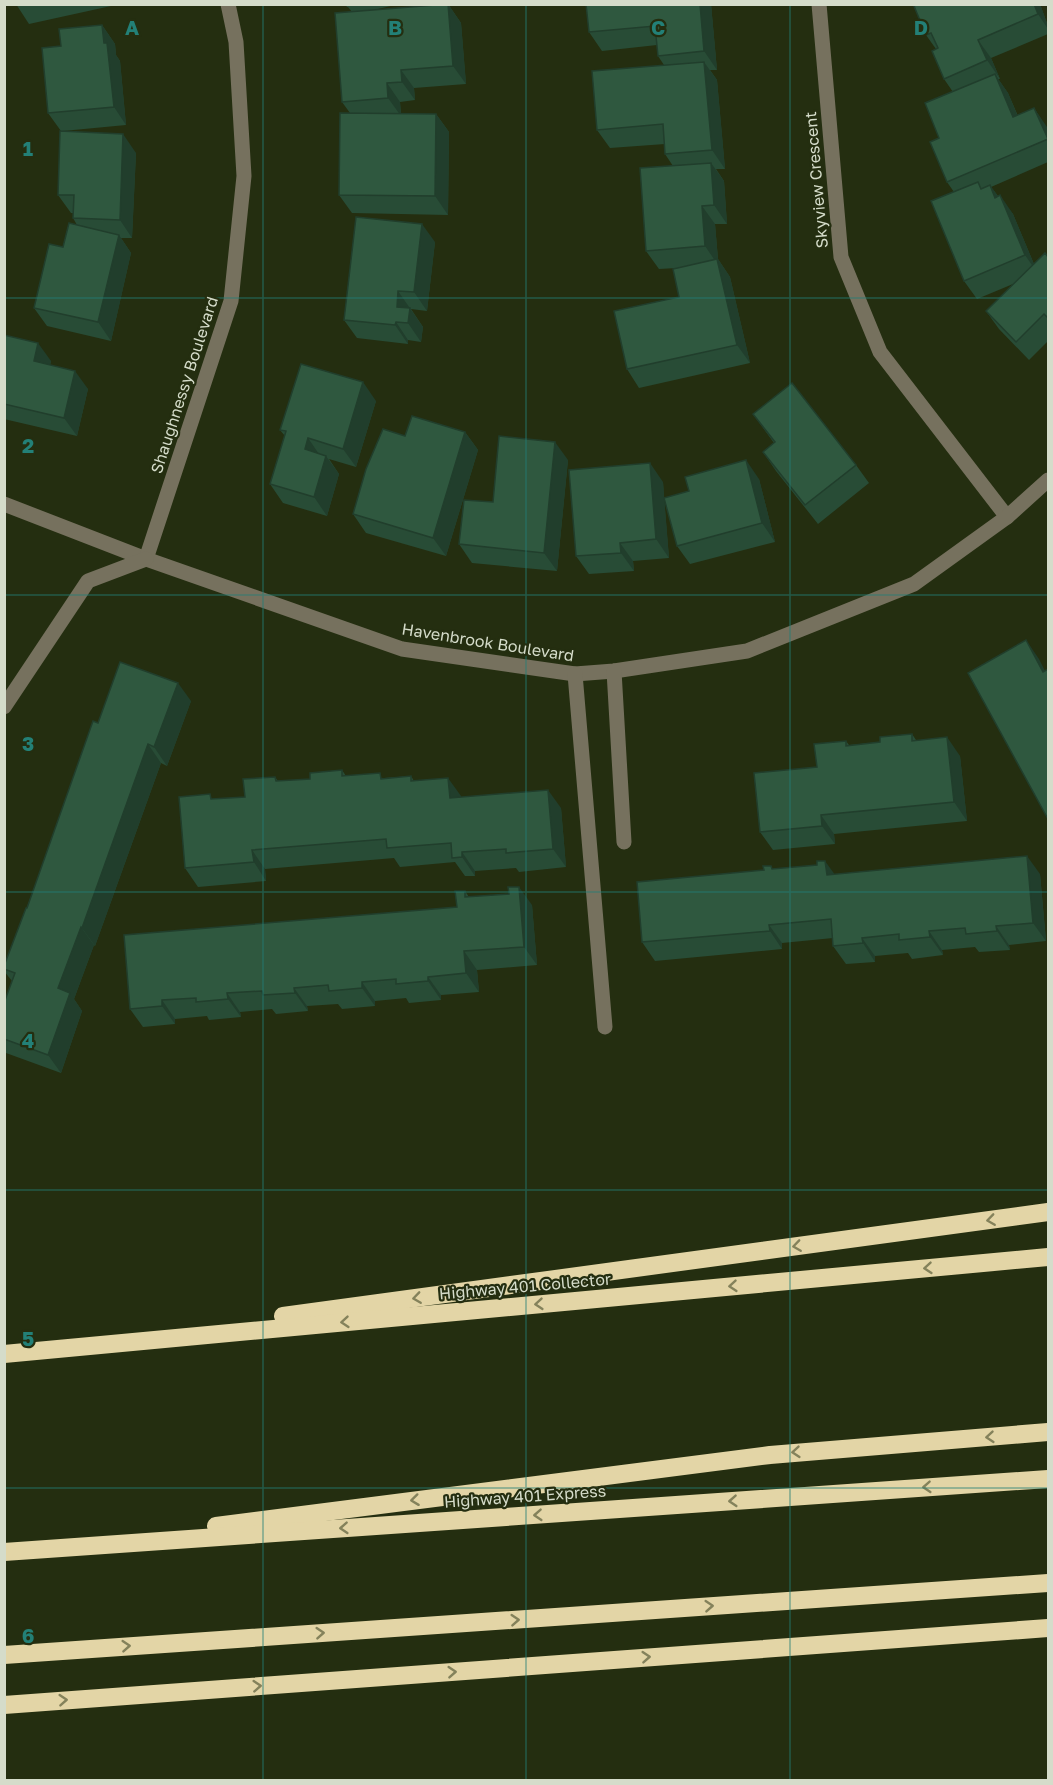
<svg xmlns="http://www.w3.org/2000/svg" width="1053" height="1785" font-family="'Golos Text',sans-serif">
<style>
.lines{fill:none;stroke-linecap:round;stroke-linejoin:round}
.minor{stroke:#76715e;stroke-width:15}
.highway{stroke:#e3d5a6;stroke-width:18}
.wall{fill:#284c36}
.shaded-wall{fill:#213e2c}
.building{fill:#2f583f;stroke:#213e2c;stroke-width:1.5}
.oneway{stroke:#84825b}
.grid{fill:none;stroke:#238077;stroke-width:1.5;stroke-opacity:0.55}
.labels{text-anchor:middle;stroke-width:4.5;stroke-linejoin:round;paint-order:stroke}
.street-label{font-size:16px;fill:#d5dcca;stroke:#242e10}
.grid-label{font-size:20px;text-anchor:middle;font-weight:bold;fill:#238077;stroke:#242e10;stroke-width:4.5;stroke-linejoin:round;paint-order:stroke}
</style>
<rect width="100%" height="100%" fill="#242e10"/>
<g class="lines">
<g class="minor">
<polyline points="819,4 841,257 880,352 1007,517"/>
<polyline points="4,504 146,559 402,649 575,674 614,671 747,651 914,584 1007,517 1048,480"/>
<polyline points="146,559 231,301 244,176 236,42 228,4"/>
<polyline points="614,671 624,842"/>
<polyline points="575,674 605,1027"/>
<polyline points="4,707 88,581 146,559"/>
</g>
<g class="highway">
<polyline points="283,1316 1048,1212"/>
<polyline points="4,1354 1048,1257"/>
<polyline points="216,1526 770,1455 1048,1432"/>
<polyline points="4,1552 1048,1479"/>
<polyline points="4,1655 1048,1583"/>
<polyline points="4,1705 1048,1628"/>
</g>
</g>
<g class="wall">
<polygon points="16,4 111,4 111,6 29,24"/>
<polygon points="345,4 399,4 374,10 448,4 461,23 466,84 414,88 415,100 400,102 401,114 436,114 449,132 448,215 352,213 339,195 350,113 342,102 352,12 348,7 347,7"/>
<polygon points="711,4 717,70 710,70 717,80 725,169 716,169 724,181 727,224 715,224 718,259 730,277 750,363 639,388 627,369 679,297 677,268 659,269 646,251 673,166 665,154 665,144 610,148 597,130 664,65 658,56 657,45 602,51 589,32"/>
<polygon points="918,4 1040,4 1048,26 1048,34 991,58 1000,79 998,79 1008,93 1018,116 1034,108 1048,130 1048,162 991,187 998,196 1013,214 1034,264 1048,257 1048,341 1029,360 999,329 986,311 1013,284 977,299 964,281 954,192 947,182 939,138 953,92 944,79 936,49 926,35"/>
<polygon points="102,25 115,44 116,55 120,61 126,125 63,131 136,153 132,238 121,238 131,253 111,341 47,326 34,308 63,247 77,225 73,218 73,213 71,213 58,195 61,131 48,113 61,46"/>
<polygon points="435,242 427,311 411,309 423,327 421,342 408,340 408,344 357,338 344,320"/>
<polygon points="4,335 51,361 50,365 88,389 77,436 4,419"/>
<polygon points="376,401 356,467 329,459 339,474 327,516 283,503 270,484 285,436 280,430"/>
<polygon points="753,414 856,465 869,483 818,524 776,471 763,452 774,443"/>
<polygon points="465,432 478,450 446,556 366,533 353,514 405,436"/>
<polygon points="568,460 557,571 472,563 459,544 493,502"/>
<polygon points="759,479 775,542 690,564 677,546 664,498 669,558 633,561 634,571 589,574 576,556 663,482 664,498"/>
<polygon points="191,701 167,766 161,763 95,946 94,945 74,999 82,1011 61,1073 6,1053 4,1051 4,1003 12,981 4,971 4,966 98,723"/>
<polygon points="912,734 916,740 960,756 967,821 834,834 835,844 773,850 760,832 846,741 849,745 880,742"/>
<polygon points="342,770 346,776 384,778 411,776 414,781 461,796 461,797 561,808 566,867 519,872 516,868 475,871 475,876 465,876 455,862 400,867 394,858 265,869 266,881 198,887 185,868 214,799 245,797 275,777 278,781 310,779"/>
<polygon points="773,869 834,874 1040,874 1046,941 1009,945 1010,950 979,952 975,947 942,950 943,955 912,959 908,953 875,956 875,962 846,964 833,946 833,938 782,943 782,949 655,961 642,942"/>
<polygon points="465,891 469,897 532,905 537,965 477,970 479,992 441,995 441,1000 409,1003 406,998 375,1001 375,1006 342,1009 338,1004 307,1006 308,1011 276,1014 272,1009 240,1012 241,1017 209,1020 207,1016 175,1019 175,1024 143,1027 130,1009 457,907"/>
</g>
<g class="shaded-wall">
<polygon points="448,4 461,23 466,84 453,66"/>
<polygon points="700,4 711,4 717,70 704,51"/>
<polygon points="1034,4 1040,4 1048,26 1048,29 1038,14"/>
<polygon points="102,25 115,44 116,55 120,61 126,125 114,107"/>
<polygon points="978,40 991,58 1000,79 987,60"/>
<polygon points="704,62 717,80 725,169 712,150"/>
<polygon points="401,70 414,88 415,100 402,82"/>
<polygon points="995,74 1008,93 1026,136 1013,117"/>
<polygon points="387,83 400,102 401,116 388,98"/>
<polygon points="1034,108 1047,127 1048,130 1048,140"/>
<polygon points="436,114 449,132 448,215 435,196"/>
<polygon points="123,134 136,153 132,238 120,220"/>
<polygon points="711,163 724,181 727,224 714,205"/>
<polygon points="990,185 1003,203 995,198"/>
<polygon points="1000,195 1013,214 1038,274 1025,255"/>
<polygon points="702,206 715,224 718,259 730,277 750,363 737,345 718,265 705,246"/>
<polygon points="422,224 435,242 427,311 414,292"/>
<polygon points="119,235 131,253 111,341 98,322"/>
<polygon points="398,291 423,327 421,342 397,307"/>
<polygon points="396,322 408,340 408,344 395,325"/>
<polygon points="38,343 51,361 47,379 34,361"/>
<polygon points="75,371 88,389 77,436 64,418"/>
<polygon points="363,382 376,401 356,467 343,449"/>
<polygon points="465,432 478,450 446,556 433,538"/>
<polygon points="308,438 321,457 305,449"/>
<polygon points="555,442 568,460 557,571 544,553"/>
<polygon points="326,456 339,474 327,516 314,497"/>
<polygon points="746,460 759,479 775,542 762,523"/>
<polygon points="650,463 663,482 669,558 656,539"/>
<polygon points="620,543 633,561 634,571 621,553"/>
<polygon points="1026,640 1039,659 1048,677 1043,672"/>
<polygon points="178,683 191,701 167,766 154,747"/>
<polygon points="947,737 960,756 967,821 954,802"/>
<polygon points="148,744 161,763 95,946 82,928"/>
<polygon points="448,778 461,796 463,816 450,798"/>
<polygon points="548,790 561,808 566,867 553,849"/>
<polygon points="821,815 834,834 835,844 822,826"/>
<polygon points="252,850 265,869 266,881 254,862"/>
<polygon points="462,852 475,871 475,876 462,857"/>
<polygon points="1027,856 1040,874 1046,941 1033,923"/>
<polygon points="825,861 838,879 827,875"/>
<polygon points="519,887 532,905 537,965 524,947"/>
<polygon points="769,925 782,943 782,949 770,931"/>
<polygon points="996,926 1009,945 1010,950 997,931"/>
<polygon points="81,927 94,945 74,999 82,1011 61,1073 48,1055 58,988"/>
<polygon points="929,931 942,950 943,955 930,937"/>
<polygon points="862,938 875,956 875,962 863,943"/>
<polygon points="464,951 477,970 479,992 466,973"/>
<polygon points="428,977 441,995 441,1000 428,981"/>
<polygon points="362,982 375,1001 375,1006 362,988"/>
<polygon points="294,988 307,1006 308,1011 295,993"/>
<polygon points="227,993 240,1012 241,1017 228,999"/>
<polygon points="162,1000 175,1019 175,1024 162,1006"/>
</g>
<g class="building">
<polygon points="448,4 453,66 401,70 402,82 387,83 388,98 342,102 335,13"/>
<polygon points="586,4 700,4 704,51 658,56 655,26 589,32"/>
<polygon points="918,4 1034,4 1038,14 978,40 987,60 944,79 932,51 938,48 931,33 926,35 914,6"/>
<polygon points="102,25 104,43 107,43 114,107 48,113 42,48 61,46 59,29"/>
<polygon points="704,62 712,150 665,154 663,124 597,130 592,71"/>
<polygon points="995,74 1013,117 1034,108 1048,139 947,182 930,142 939,138 925,103"/>
<polygon points="340,113 436,114 435,196 339,195"/>
<polygon points="60,131 123,134 120,220 73,218 74,195 58,195"/>
<polygon points="711,163 714,205 702,206 705,246 646,251 640,168"/>
<polygon points="978,182 981,189 990,185 995,198 1000,195 1025,255 964,281 931,201"/>
<polygon points="356,217 422,224 414,292 398,291 397,307 410,308 408,323 396,322 395,325 344,320"/>
<polygon points="69,223 119,235 98,322 34,308 49,244 63,247"/>
<polygon points="1045,253 1048,257 1048,318 1044,314 1016,342 986,311"/>
<polygon points="717,259 737,345 627,369 614,311 679,297 673,269"/>
<polygon points="4,335 38,343 34,361 75,371 64,418 4,404"/>
<polygon points="301,364 363,382 343,449 308,438 305,449 326,456 314,497 270,484 286,431 280,430"/>
<polygon points="792,383 856,465 805,505 763,452 775,442 753,414"/>
<polygon points="412,416 465,432 433,538 353,514 366,469 383,429 405,436"/>
<polygon points="499,436 555,442 544,553 459,544 464,500 493,502"/>
<polygon points="746,460 762,523 677,546 664,498 689,491 685,477"/>
<polygon points="650,463 656,539 620,543 621,553 576,556 569,470"/>
<polygon points="1026,640 1043,672 1048,669 1048,819 968,673"/>
<polygon points="120,662 178,683 154,747 148,744 82,928 81,927 58,988 70,993 48,1055 4,1039 4,1003 15,973 4,969 4,966 26,908 27,908 93,721 98,723"/>
<polygon points="912,734 912,741 947,737 954,802 821,815 822,826 760,832 754,773 817,767 814,744 846,741 846,746 880,742 880,737"/>
<polygon points="342,770 342,776 380,773 381,779 411,776 411,781 448,778 450,798 548,790 553,849 506,853 506,849 462,852 462,857 452,858 451,843 387,848 386,839 252,850 254,862 185,868 179,797 210,794 211,799 245,797 243,779 275,777 276,781 310,779 310,773"/>
<polygon points="1027,856 1033,923 996,926 997,931 966,934 965,928 929,931 930,937 899,940 899,934 862,938 863,943 833,946 831,919 769,925 770,931 642,942 637,882 764,870 763,866 771,866 772,869 817,865 817,861 825,861 827,875"/>
<polygon points="508,887 519,887 524,947 464,951 466,973 428,977 428,981 396,984 396,979 362,982 362,988 329,991 328,985 294,988 295,993 263,995 262,991 227,993 228,999 196,1002 196,998 162,1000 162,1006 130,1009 124,935 457,907 455,891 465,891 465,897 509,894"/>
</g>
<defs><path id="oneway-chevron" d="M-2-3.5L2.5 0L-2 3.5" fill="none" stroke-width="1.6" stroke-linecap="round" stroke-linejoin="round" transform="scale(1.5)"/></defs>
<g class="oneway">
<use href="#oneway-chevron" transform="translate(991 1220) rotate(172)"/>
<use href="#oneway-chevron" transform="translate(797 1246) rotate(172)"/>
<use href="#oneway-chevron" transform="translate(928 1268) rotate(175)"/>
<use href="#oneway-chevron" transform="translate(733 1286) rotate(175)"/>
<use href="#oneway-chevron" transform="translate(417 1298) rotate(172)"/>
<use href="#oneway-chevron" transform="translate(539 1304) rotate(175)"/>
<use href="#oneway-chevron" transform="translate(345 1322) rotate(175)"/>
<use href="#oneway-chevron" transform="translate(990 1437) rotate(175)"/>
<use href="#oneway-chevron" transform="translate(796 1452) rotate(175)"/>
<use href="#oneway-chevron" transform="translate(927 1487) rotate(176)"/>
<use href="#oneway-chevron" transform="translate(415 1500) rotate(173)"/>
<use href="#oneway-chevron" transform="translate(733 1501) rotate(176)"/>
<use href="#oneway-chevron" transform="translate(538 1515) rotate(176)"/>
<use href="#oneway-chevron" transform="translate(344 1528) rotate(176)"/>
<use href="#oneway-chevron" transform="translate(709 1606) rotate(-4)"/>
<use href="#oneway-chevron" transform="translate(515 1620) rotate(-4)"/>
<use href="#oneway-chevron" transform="translate(320 1633) rotate(-4)"/>
<use href="#oneway-chevron" transform="translate(126 1646) rotate(-4)"/>
<use href="#oneway-chevron" transform="translate(646 1657) rotate(-4)"/>
<use href="#oneway-chevron" transform="translate(452 1672) rotate(-4)"/>
<use href="#oneway-chevron" transform="translate(257 1686) rotate(-4)"/>
<use href="#oneway-chevron" transform="translate(63 1700) rotate(-4)"/>
</g>
<path class="grid" d="M 263,4 L 263,1780M 526,4 L 526,1780M 790,4 L 790,1780M 4,298 L 1048,298M 4,595 L 1048,595M 4,892 L 1048,892M 4,1190 L 1048,1190M 4,1488 L 1048,1488"/>
<g class="labels">
<g class="street-label">
<text transform="translate(816 180) rotate(-95)" y="6">Skyview Crescent</text>
<text transform="translate(184 385) rotate(-72)" y="6">Shaughnessy Boulevard</text>
<text transform="translate(488 642) rotate(9)" y="6">Havenbrook Boulevard</text>
<text transform="translate(525 1286) rotate(-5)" y="6">Highway 401 Collector</text>
<text transform="translate(525 1496) rotate(-4)" y="6">Highway 401 Express</text>
</g>
</g>
<g class="grid-label">
<text x="132" y="35">A</text>
<text x="395" y="35">B</text>
<text x="658" y="35">C</text>
<text x="921" y="35">D</text>
<text x="28" y="156">1</text>
<text x="28" y="453">2</text>
<text x="28" y="751">3</text>
<text x="28" y="1048">4</text>
<text x="28" y="1346">5</text>
<text x="28" y="1643">6</text>
</g>
<rect width="1053" height="1785" fill="none" stroke="#d5dcca" stroke-width="12"/>
</svg>
